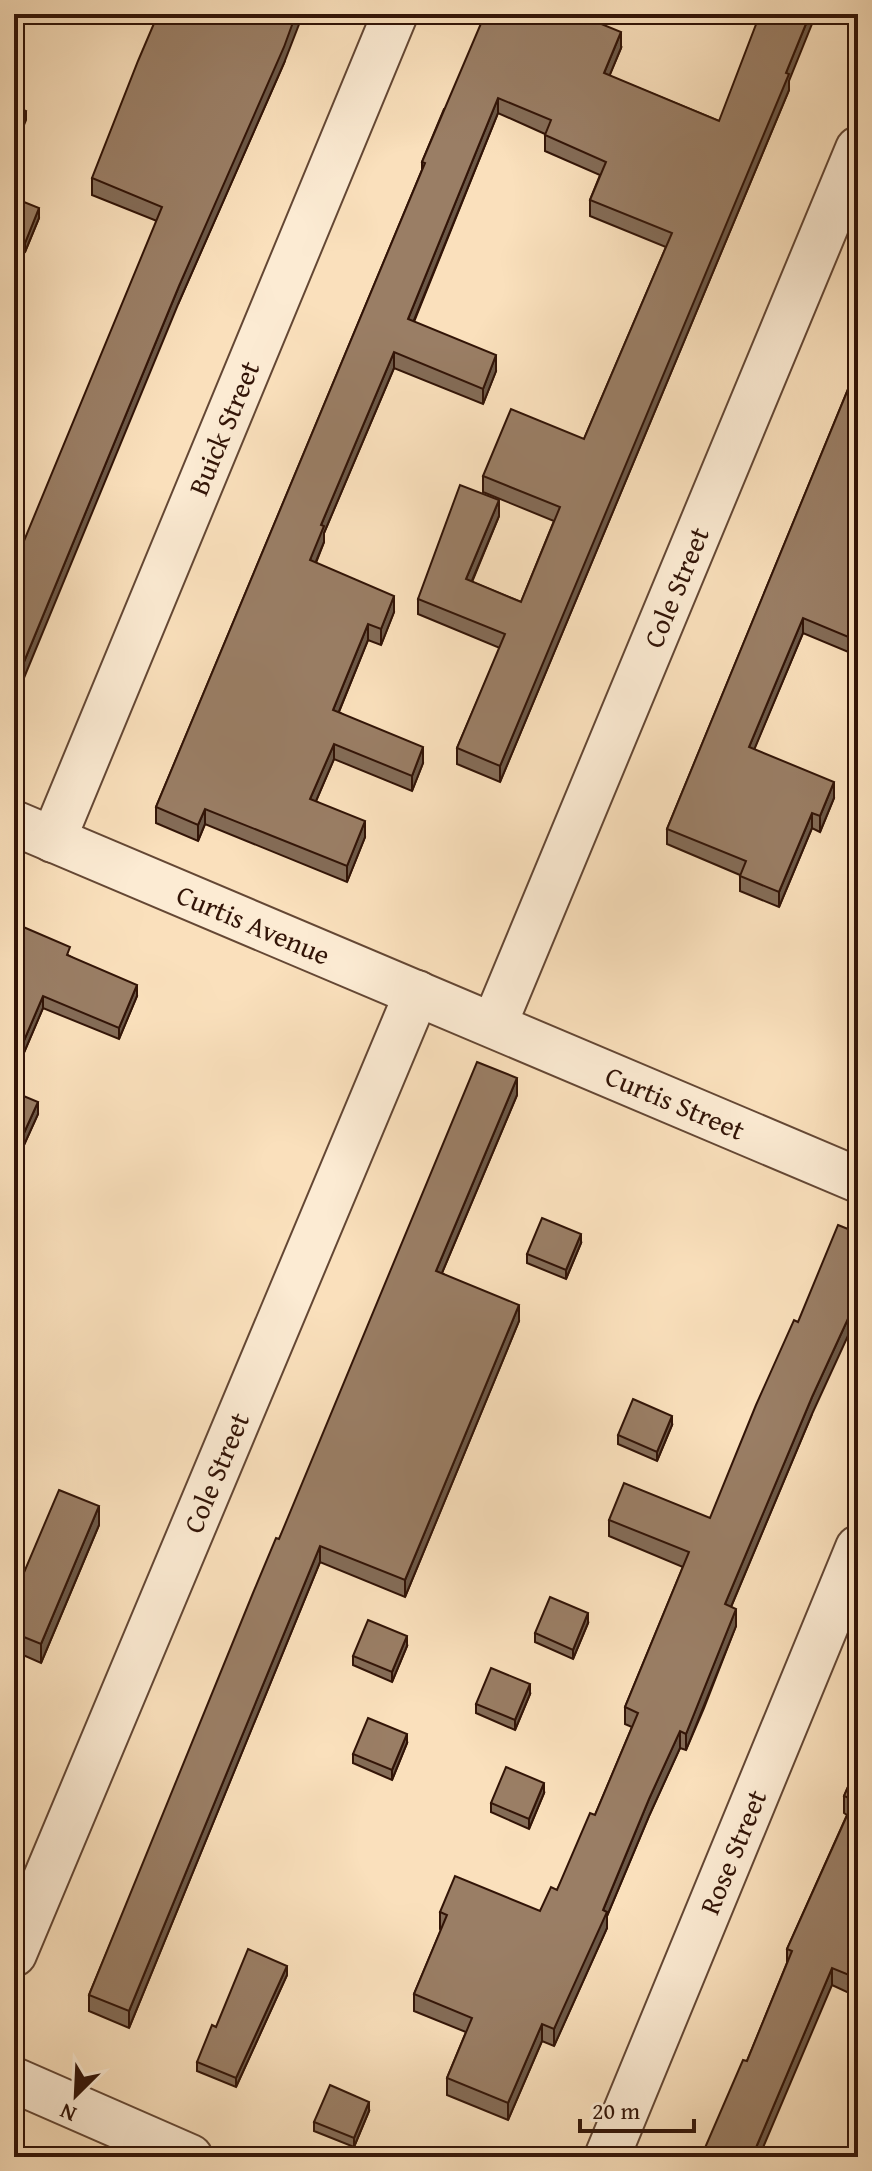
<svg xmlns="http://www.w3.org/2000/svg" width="872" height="2171" font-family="'Gentium Book Plus',serif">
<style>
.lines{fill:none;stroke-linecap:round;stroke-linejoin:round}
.minor-casing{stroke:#644734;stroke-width:48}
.minor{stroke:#fcebd3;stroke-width:44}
.wall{fill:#846c57;stroke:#321407;stroke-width:2}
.shaded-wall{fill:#6c5847;stroke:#321407;stroke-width:2}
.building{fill:#9a7e65;stroke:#321407;stroke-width:2}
.labels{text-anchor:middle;stroke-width:6;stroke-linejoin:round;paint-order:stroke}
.street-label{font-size:28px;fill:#321407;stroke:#fcebd3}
</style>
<rect width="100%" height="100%" fill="#fae0bc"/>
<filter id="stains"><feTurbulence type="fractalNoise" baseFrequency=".0025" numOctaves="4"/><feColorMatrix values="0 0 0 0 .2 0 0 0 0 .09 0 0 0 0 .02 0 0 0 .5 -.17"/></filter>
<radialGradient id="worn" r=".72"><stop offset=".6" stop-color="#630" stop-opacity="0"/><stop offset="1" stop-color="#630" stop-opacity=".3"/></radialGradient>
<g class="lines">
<g class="minor-casing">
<g id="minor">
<path id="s1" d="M 14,823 L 858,1180"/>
<path id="s2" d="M 53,840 L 395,14"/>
<path id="s3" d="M 494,1025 L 858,149"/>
<path id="s4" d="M 14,1954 L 417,993"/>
<polyline points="14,2080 190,2157"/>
<path id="s5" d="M 607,2157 L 858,1548"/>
</g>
</g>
<use href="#minor" class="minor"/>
</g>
<g class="wall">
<polygon points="621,48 609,76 719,121 789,81 789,90 500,782 457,764 457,748 500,648 418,614 418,599 499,516 472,582 521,602 554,521 483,492 483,476 584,439 666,247 590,216 590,200 600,175 545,151 545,134 498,113 414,322 496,371 483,404 394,368 324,533 324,542 316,563 394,612 381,645 368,640 339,712 423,763 412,791 334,759 316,801 365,837 347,882 205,824 198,841 156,823 156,807 422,170 422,162 444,109"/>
<polygon points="284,63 179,302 157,221 92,195 92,178"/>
<polygon points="14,198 39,218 25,252 14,247"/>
<polygon points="858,365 858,656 803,633 754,749 834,798 820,832 812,828 779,907 740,891 740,875 667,844 667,829"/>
<polygon points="14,923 137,996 119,1039 43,1008 14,1076"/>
<polygon points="14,1092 38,1114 19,1156 14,1154"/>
<polygon points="517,1095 442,1273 519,1321 405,1597 320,1562 129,2028 89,2011 89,1995 279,1539"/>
<polygon points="581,1243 566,1279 527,1263 527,1254"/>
<polygon points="812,1414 731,1607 736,1626 704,1708 686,1750 680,1748 649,1816 607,1916 607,1928 554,2046 542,2041 508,2120 447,2095 447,2078 466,2032 414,2011 414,1994 441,1930 440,1929 440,1912 540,1911 557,1890 595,1815 632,1727 625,1724 625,1707 683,1567 609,1536 609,1520 710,1518"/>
<polygon points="672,1425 657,1461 618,1444 618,1435"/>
<polygon points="99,1525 41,1663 14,1651 14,1596"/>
<polygon points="588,1623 573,1659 535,1642 535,1633"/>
<polygon points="407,1646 392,1682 353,1665 353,1656"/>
<polygon points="530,1694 515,1730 476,1713 476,1704"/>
<polygon points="407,1743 392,1780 353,1763 353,1754"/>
<polygon points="858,1764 858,1972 849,1993 832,1985 747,2061 787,1963 787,1949 847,1815 844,1813 844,1796"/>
<polygon points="544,1793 529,1829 491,1812 491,1803"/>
<polygon points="287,1975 236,2087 197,2071 197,2062"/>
<polygon points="369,2111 354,2147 314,2131 314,2122"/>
</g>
<g class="shaded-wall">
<polygon points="296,14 303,14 284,63 179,302 14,702 14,686 179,286"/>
<polygon points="810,14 816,14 789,81 789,90 500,782 500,766"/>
<polygon points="621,32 621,48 604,89 604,73"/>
<polygon points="498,98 498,113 408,335 408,319"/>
<polygon points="26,111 26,120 14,149 14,139"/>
<polygon points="39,208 39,218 25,252 25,243"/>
<polygon points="394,352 394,368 324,533 324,542 310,576 310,560 321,525"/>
<polygon points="496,355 496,371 483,404 483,389"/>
<polygon points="499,500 499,516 466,595 466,579"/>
<polygon points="394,596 394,612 381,645 381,629"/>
<polygon points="803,618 803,633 749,762 749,747"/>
<polygon points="368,624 368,640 333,726 333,710"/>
<polygon points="334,744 334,759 310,815 310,799"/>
<polygon points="423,747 423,763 412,791 412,776"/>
<polygon points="834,782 834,798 820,832 820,816"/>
<polygon points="205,809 205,824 198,841 198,825"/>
<polygon points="812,813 812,828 779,907 779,892"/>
<polygon points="365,821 365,837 347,882 347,866"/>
<polygon points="137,985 137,996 119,1039 119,1028"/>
<polygon points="43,996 43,1008 14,1076 14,1064"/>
<polygon points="517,1078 517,1095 436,1287 436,1271"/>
<polygon points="38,1102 38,1114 19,1156 19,1144"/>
<polygon points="581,1234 581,1243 566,1279 566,1270"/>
<polygon points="858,1297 858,1314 812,1414 725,1621 725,1604 812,1397"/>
<polygon points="519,1305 519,1321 405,1597 405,1580"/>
<polygon points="672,1416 672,1425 657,1461 657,1452"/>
<polygon points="99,1506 99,1525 41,1663 41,1644"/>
<polygon points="320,1546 320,1562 129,2028 129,2011"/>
<polygon points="736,1609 736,1626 686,1750 686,1734"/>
<polygon points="588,1613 588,1623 573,1659 573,1650"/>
<polygon points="407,1636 407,1646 392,1682 392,1672"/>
<polygon points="530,1684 530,1694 515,1730 515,1720"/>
<polygon points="680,1731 680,1748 649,1816 607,1916 607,1928 554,2046 554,2029 649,1799"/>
<polygon points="407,1734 407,1743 392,1780 392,1770"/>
<polygon points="544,1783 544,1793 529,1829 529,1819"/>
<polygon points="858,1955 858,1972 849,1993 849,1975"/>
<polygon points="287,1966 287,1975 236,2087 236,2078"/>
<polygon points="832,1968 832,1985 759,2157 752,2157"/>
<polygon points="542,2024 542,2041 508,2120 508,2103"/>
<polygon points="369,2102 369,2111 354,2147 354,2138"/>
</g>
<g class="building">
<polygon points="158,14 296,14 284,47 179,286 14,686 14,565 162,207 92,178 138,61"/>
<polygon points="485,14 577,14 621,32 604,73 719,121 760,14 810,14 786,73 789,74 500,766 457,748 505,634 418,599 460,485 499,500 466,579 521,602 560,507 483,476 511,409 584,439 672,233 590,200 606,162 545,135 551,120 498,98 408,319 496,355 483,389 394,352 321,525 324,526 310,560 394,596 381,629 368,624 333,710 423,747 412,776 334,744 310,799 365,821 347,866 205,809 198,825 156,807 425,163 422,162"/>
<polygon points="14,106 26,111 14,139"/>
<polygon points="14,198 39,208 25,243 14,238"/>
<polygon points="858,365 858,641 803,618 749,747 834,782 820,816 812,813 779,892 740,876 746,861 667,829"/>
<polygon points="14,923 70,947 67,955 137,985 119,1028 43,996 14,1064"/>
<polygon points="477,1062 517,1078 436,1271 519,1305 405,1580 320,1546 129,2011 89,1995 253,1593 276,1538 279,1539"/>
<polygon points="14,1092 38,1102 19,1144 14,1142"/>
<polygon points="542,1218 581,1234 566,1270 527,1254"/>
<polygon points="838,1225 858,1233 858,1297 812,1397 725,1604 736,1609 686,1734 680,1731 649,1799 603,1910 607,1912 554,2029 542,2024 508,2103 447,2078 472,2018 414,1994 447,1915 440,1912 455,1876 540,1911 551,1887 557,1890 590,1813 595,1815 638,1713 625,1707 689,1552 609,1520 624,1483 710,1518 756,1405 794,1320 798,1322"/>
<polygon points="633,1399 672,1416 657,1452 618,1435"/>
<polygon points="59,1490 99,1506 41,1644 14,1633 14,1596"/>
<polygon points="550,1597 588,1613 573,1650 535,1633"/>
<polygon points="368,1620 407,1636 392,1672 353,1656"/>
<polygon points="491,1668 530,1684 515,1720 476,1704"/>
<polygon points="368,1718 407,1734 392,1770 353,1754"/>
<polygon points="858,1764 858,1955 849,1975 832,1968 752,2157 701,2157 743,2060 747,2061 792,1951 787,1949 854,1800 844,1796"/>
<polygon points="506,1767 544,1783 529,1819 491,1803"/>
<polygon points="248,1949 287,1966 236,2078 197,2062 212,2025 216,2027"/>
<polygon points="330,2085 369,2102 354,2138 314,2122"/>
</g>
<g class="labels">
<g class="street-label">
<text dy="10" stroke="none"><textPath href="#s2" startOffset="446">Buick Street</textPath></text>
<text dy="10" stroke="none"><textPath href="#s3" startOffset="474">Cole Street</textPath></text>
<text dy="10" stroke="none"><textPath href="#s1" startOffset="260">Curtis Avenue</textPath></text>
<text dy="10" stroke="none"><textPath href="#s1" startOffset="718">Curtis Street</textPath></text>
<text dy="10" stroke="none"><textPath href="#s4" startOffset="522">Cole Street</textPath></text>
<text dy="10" stroke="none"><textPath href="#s5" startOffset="330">Rose Street</textPath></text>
</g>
</g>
<rect width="872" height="2171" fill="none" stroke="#fae0bc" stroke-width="48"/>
<rect x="16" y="16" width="840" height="2139" fill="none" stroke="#321407" stroke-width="4"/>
<rect x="24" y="24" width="824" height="2123" fill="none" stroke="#321407" stroke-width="2"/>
<g transform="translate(76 2095) rotate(204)" stroke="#fcebd3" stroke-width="6" paint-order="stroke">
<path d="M0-6L14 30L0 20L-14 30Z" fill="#321407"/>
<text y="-12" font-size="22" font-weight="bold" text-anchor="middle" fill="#321407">N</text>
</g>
<path d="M580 2119v12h114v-12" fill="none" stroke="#321407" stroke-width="4"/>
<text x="592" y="2119" font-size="24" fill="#321407" stroke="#fcebd3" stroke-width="6" paint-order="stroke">20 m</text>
<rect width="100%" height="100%" filter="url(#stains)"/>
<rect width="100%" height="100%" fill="url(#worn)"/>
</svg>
